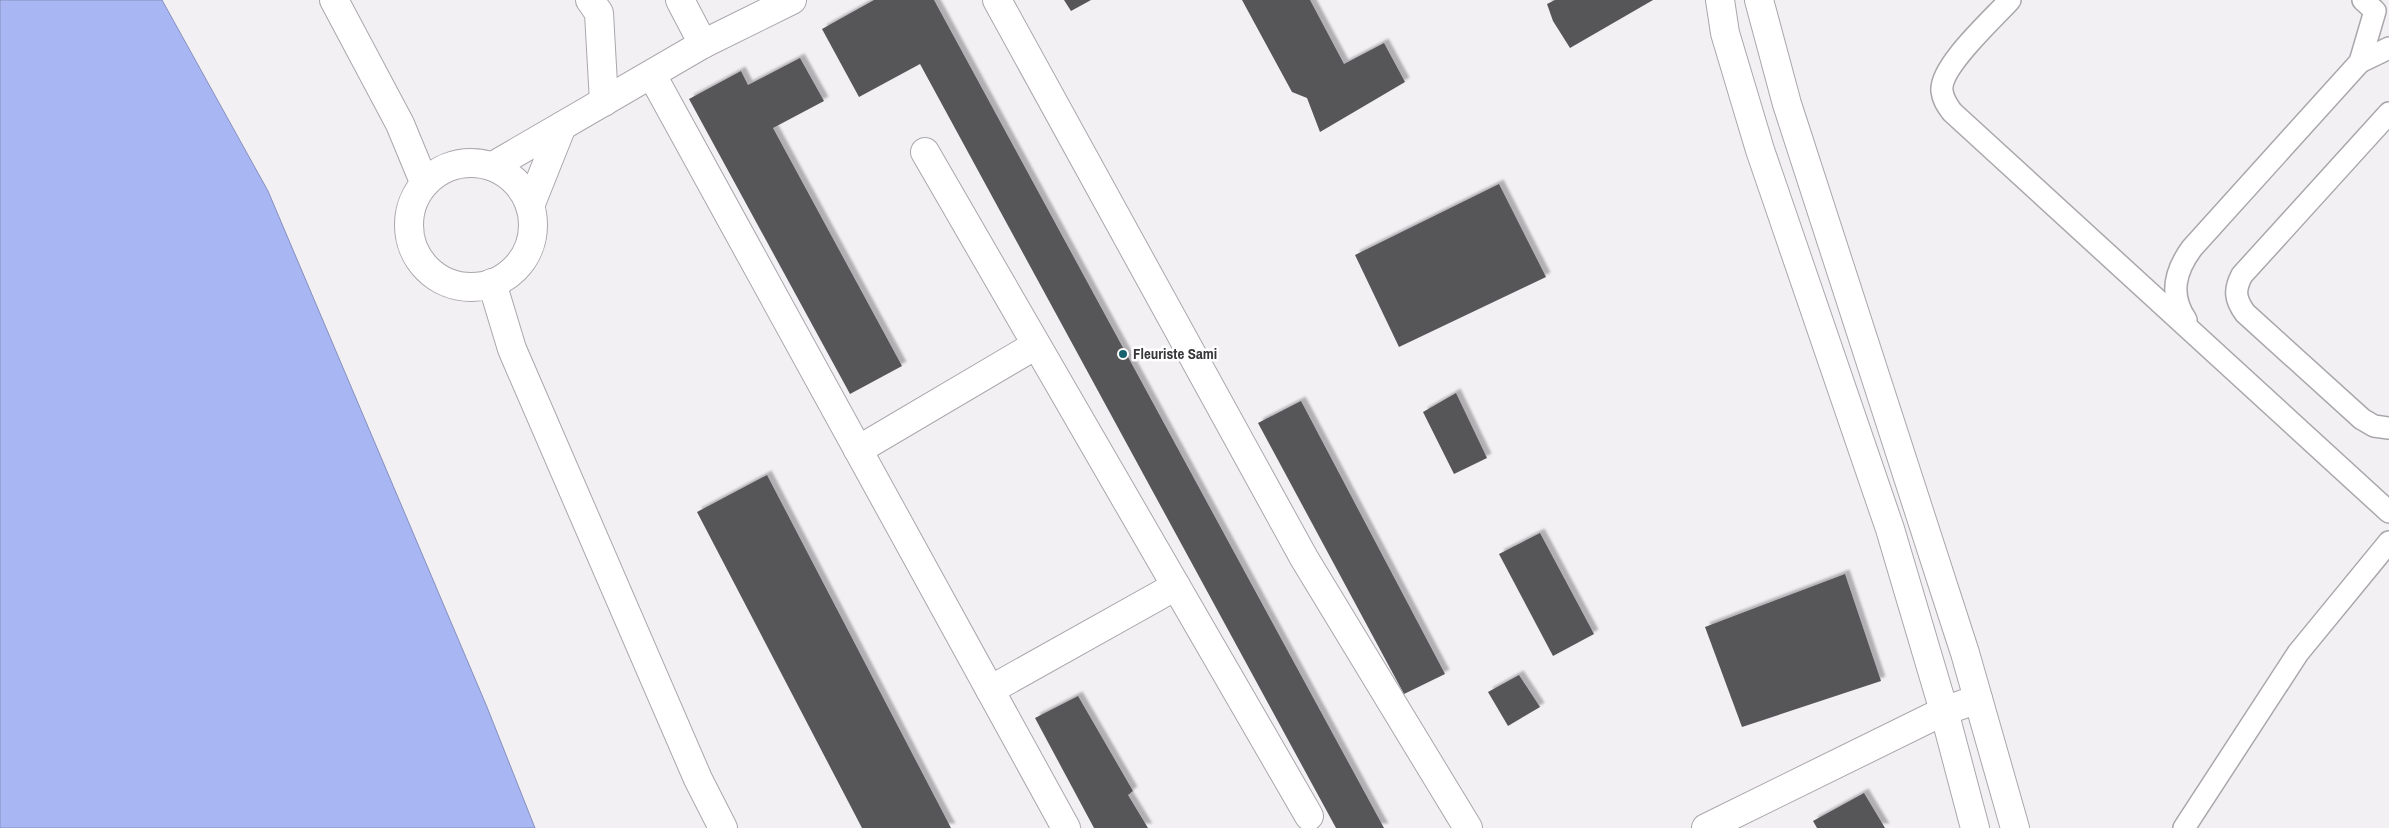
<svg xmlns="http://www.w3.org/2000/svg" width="2389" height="828" font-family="'Archivo Narrow',sans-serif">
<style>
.water{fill:#a8b6f3;stroke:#8690bb}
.building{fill:#565559;filter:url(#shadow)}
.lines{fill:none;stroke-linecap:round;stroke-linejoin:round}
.service-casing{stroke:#aaa7ac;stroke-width:24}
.minor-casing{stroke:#aaa7ac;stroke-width:30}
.tertiary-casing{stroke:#aaa7ac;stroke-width:30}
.secondary-casing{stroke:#aaa7ac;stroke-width:30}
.service{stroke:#fff;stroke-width:21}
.minor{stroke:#fff;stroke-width:28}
.tertiary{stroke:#fff;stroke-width:28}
.secondary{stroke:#fff;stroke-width:28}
.poi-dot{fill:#17626e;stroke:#fffeff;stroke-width:2}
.labels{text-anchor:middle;stroke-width:5;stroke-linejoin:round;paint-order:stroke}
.poi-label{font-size:15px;font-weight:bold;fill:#373638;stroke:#fffeff;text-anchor:start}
</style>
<defs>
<filter id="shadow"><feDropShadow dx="4.5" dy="-4.5" stdDeviation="1" flood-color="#0004"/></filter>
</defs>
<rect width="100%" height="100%" fill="#f3f0f4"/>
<polygon class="water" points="0,0 162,0 268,191 487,707 535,828 0,828"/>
<g class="building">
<polygon points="874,0 934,0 1384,828 1336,828 920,64 859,97 822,29"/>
<polygon points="1064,0 1091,0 1071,11"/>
<polygon points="1242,0 1310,0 1344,64 1384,43 1405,82 1320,132 1307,98 1292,92"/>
<polygon points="1555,0 1653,0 1570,48 1553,21 1547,4"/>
<polygon points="800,58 824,101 773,128 902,366 850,394 689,99 741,71 748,85"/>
<polygon points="1499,184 1546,277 1399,347 1355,255"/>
<polygon points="1456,393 1487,458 1454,474 1423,412"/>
<polygon points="1301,401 1445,674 1404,694 1258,423"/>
<polygon points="767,475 951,828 862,828 697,512"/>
<polygon points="1540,533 1594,634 1553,656 1499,554"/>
<polygon points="1845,574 1881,681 1742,727 1705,627"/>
<polygon points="1519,675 1540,707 1508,726 1488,692"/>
<polygon points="1078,696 1133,791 1128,795 1148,828 1094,828 1035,718"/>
<polygon points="1864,793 1885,828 1817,828 1813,821"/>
</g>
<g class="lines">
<g class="service-casing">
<g id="service">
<path d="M 2010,0 C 1994,18 1939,67 1942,91 C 1943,100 1947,105 1952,112 L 2389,512"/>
<polyline points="2360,62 2375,11 2363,0"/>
<path d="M 2389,113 L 2242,275 C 2234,290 2235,299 2245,313 L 2362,419 L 2374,426 L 2389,428"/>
<path d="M 2186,320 C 2169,295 2175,271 2192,248 L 2360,62 L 2389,48"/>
<polyline points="2184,828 2298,653 2389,542"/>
</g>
</g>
<g class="minor-casing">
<g id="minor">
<polyline points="590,0 599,13 604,102"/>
<polyline points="680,0 703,44"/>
<polyline points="997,0 1304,558 1468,828"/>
<polyline points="652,75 1066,828"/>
<polyline points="925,152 1309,816"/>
<polyline points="858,450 1036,345"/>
<polyline points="990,690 1176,586"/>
<polyline points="1706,828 1944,711 1978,699"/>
</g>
</g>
<g class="tertiary-casing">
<g id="tertiary">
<polyline points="1720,0 1725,33 1760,150 1890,529 1944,711 1975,828"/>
<polyline points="1759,0 1787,104 1965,653 2015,828"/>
<polyline points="493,166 703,44 792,0"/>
<polyline points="530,206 562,126"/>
</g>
</g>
<g class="secondary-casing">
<g id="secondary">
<polyline points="334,0 400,124 424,182"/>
<circle cx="471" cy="225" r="62"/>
<polyline points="492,283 512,349 698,779 723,828"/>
</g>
</g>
<use href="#service" class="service"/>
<use href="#minor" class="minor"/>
<use href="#tertiary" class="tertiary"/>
<use href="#secondary" class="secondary"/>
</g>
<circle class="poi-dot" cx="1123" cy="354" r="5"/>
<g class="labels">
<g class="poi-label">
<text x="1133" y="359">Fleuriste Sami</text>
</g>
</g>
</svg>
